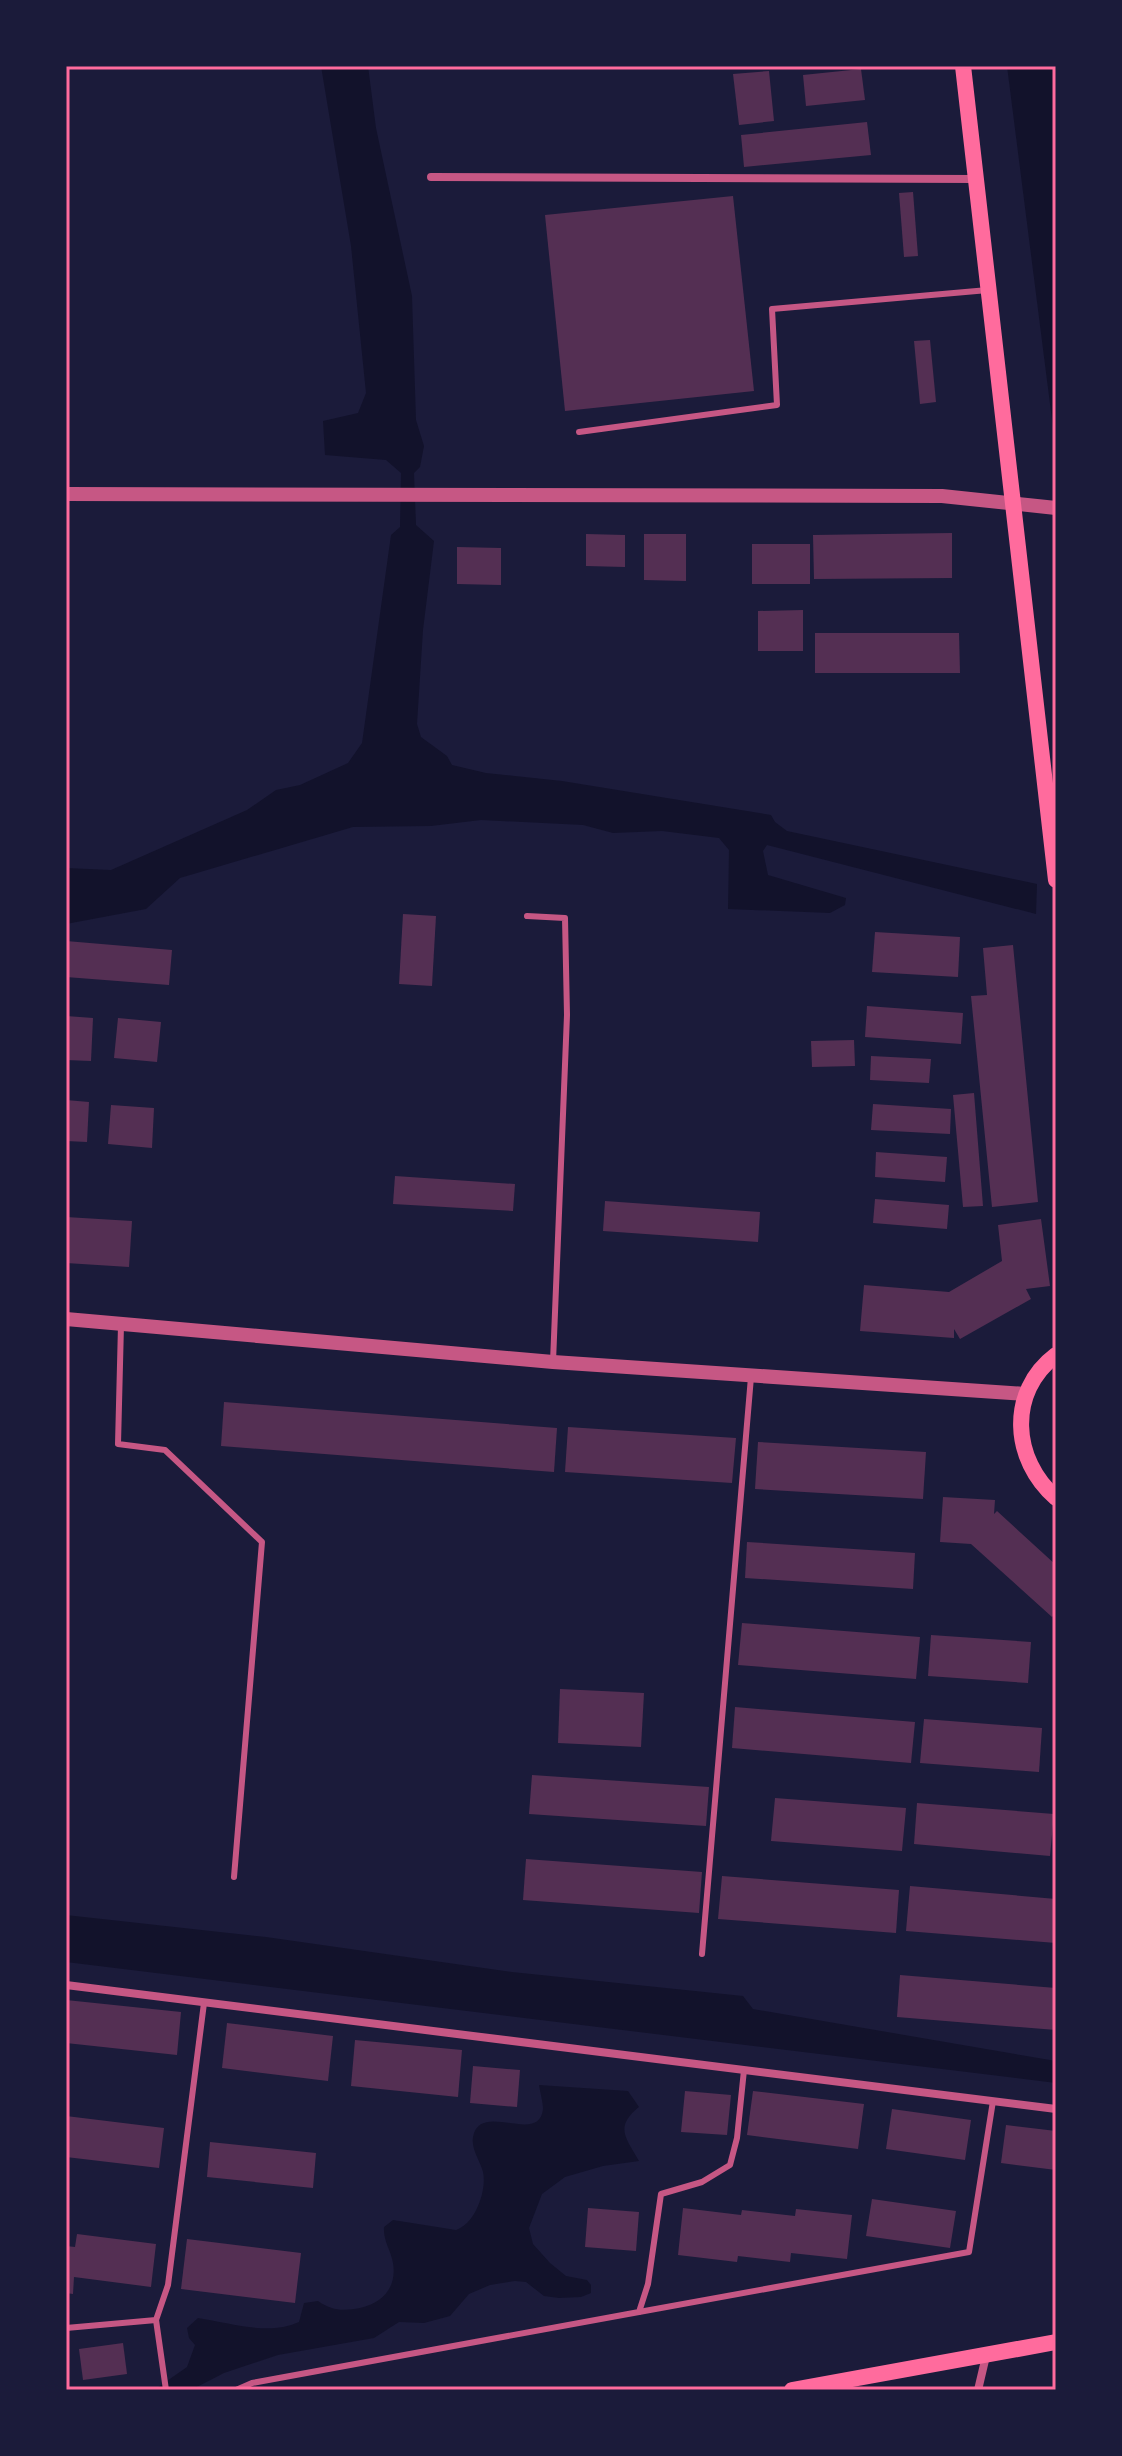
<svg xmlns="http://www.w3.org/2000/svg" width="1122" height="2456" font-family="'Playfair Display',serif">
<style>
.water{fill:#12122b}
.building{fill:#542f53}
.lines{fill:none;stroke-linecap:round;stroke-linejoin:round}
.service{stroke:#c65784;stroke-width:6}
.minor{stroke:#c65784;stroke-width:8}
.tertiary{stroke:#c65784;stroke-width:14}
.secondary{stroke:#ff6b9d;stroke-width:16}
.neatline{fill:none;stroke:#ff6b9d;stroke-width:3}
</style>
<rect width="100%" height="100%" fill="#1b1b3a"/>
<g class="water">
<polygon points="321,66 368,66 376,128 412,296 416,420 424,446 420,467 414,473 416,525 434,541 423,630 417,724 421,737 447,756 452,765 486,773 562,781 771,815 775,822 787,831 1037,884 1036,914 767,845 763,851 768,875 846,898 845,905 830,913 728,909 729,850 719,838 662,831 613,833 583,825 481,820 431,826 353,827 180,878 146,909 66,924 66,868 111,870 247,810 276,790 300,785 348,763 362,743 391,535 400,527 401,473 386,460 325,455 323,421 358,413 366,393 351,246"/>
<polygon points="1007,66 1056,66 1056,451"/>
<polygon points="66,1915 266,1937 512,1972 743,1996 753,2009 1056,2061 1056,2083 66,1962"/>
<path d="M 539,2085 L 628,2091 L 639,2107 C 614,2127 626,2138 639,2161 L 603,2166 L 565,2177 L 542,2194 L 529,2228 L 533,2244 L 550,2263 L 566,2276 L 587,2280 L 591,2285 L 591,2293 L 581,2297 L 559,2298 L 544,2296 L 526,2282 L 515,2281 L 490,2285 L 469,2294 L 450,2316 L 424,2323 L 399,2322 L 374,2338 L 278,2355 L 224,2373 L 191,2390 L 154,2390 L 187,2367 L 195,2345 L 189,2338 L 187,2328 L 198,2318 C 231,2323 268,2336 299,2322 L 304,2303 L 318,2301 C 332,2311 344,2311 360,2308 C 383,2303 397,2287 393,2263 C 391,2250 383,2241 384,2227 L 393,2220 L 456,2230 C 475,2224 487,2191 483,2172 C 480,2160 471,2150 473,2137 C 480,2100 539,2146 543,2109 C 543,2102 540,2092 539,2085 Z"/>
</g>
<g class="building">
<polygon points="861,69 865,100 806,106 803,75"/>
<polygon points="769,71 774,121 739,125 733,74"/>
<polygon points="867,122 871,155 744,167 741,135"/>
<polygon points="913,192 918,256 904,257 899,193"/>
<polygon points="733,196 754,391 565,411 545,215"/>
<polygon points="930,340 936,402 920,404 914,341"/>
<polygon points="952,533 952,578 814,579 813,535"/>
<polygon points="586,534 625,535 625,567 586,566"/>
<polygon points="644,534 686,534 686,581 644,580"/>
<rect x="752" y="544" width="58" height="40"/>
<polygon points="457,547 501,548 501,585 457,584"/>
<polygon points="803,610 803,651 758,651 758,611"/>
<polygon points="815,633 959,633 960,673 815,673"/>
<polygon points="403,914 436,916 432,986 399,984"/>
<polygon points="875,932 960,937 958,977 872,972"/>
<polygon points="66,941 172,950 169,985 66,977"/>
<polygon points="1013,945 1038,1202 992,1207 971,996 987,995 983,948"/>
<polygon points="867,1006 963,1013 961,1044 865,1037"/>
<polygon points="66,1016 93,1018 91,1061 66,1060"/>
<polygon points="118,1018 161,1022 157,1062 114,1058"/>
<polygon points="854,1040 855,1066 812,1067 811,1041"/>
<polygon points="871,1056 931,1059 929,1083 870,1080"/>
<polygon points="974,1093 983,1206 963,1207 953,1095"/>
<polygon points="66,1100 89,1102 87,1142 66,1141"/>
<polygon points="873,1104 951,1109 950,1134 871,1130"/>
<polygon points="111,1105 154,1108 152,1148 108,1144"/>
<polygon points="876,1152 947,1157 945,1182 875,1177"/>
<polygon points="395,1176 515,1184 513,1211 393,1204"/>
<polygon points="875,1199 949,1205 947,1229 873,1223"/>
<polygon points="605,1201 760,1212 758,1242 603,1231"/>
<polygon points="66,1217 132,1221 129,1267 66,1263"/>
<polygon points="1041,1219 1050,1286 1026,1289 1031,1299 960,1339 954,1329 954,1338 860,1331 864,1285 949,1292 1002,1261 998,1225"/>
<polygon points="224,1402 557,1428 554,1472 221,1446"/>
<polygon points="568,1427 736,1438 732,1483 565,1472"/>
<polygon points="758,1442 926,1452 923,1499 755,1489"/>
<polygon points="943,1497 995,1500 994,1514 997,1511 1056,1565 1056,1613 1052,1617 971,1544 940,1542"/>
<polygon points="747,1542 915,1553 913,1589 745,1578"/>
<polygon points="742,1623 920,1637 916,1679 738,1665"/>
<polygon points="931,1635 1031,1642 1028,1683 928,1676"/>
<polygon points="560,1689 644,1693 641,1747 558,1743"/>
<polygon points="735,1707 915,1722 911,1763 732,1748"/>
<polygon points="924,1719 1042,1728 1039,1772 920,1763"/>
<polygon points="532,1775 709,1787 706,1826 529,1814"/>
<polygon points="775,1798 906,1808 902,1851 771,1841"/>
<polygon points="917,1803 1054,1814 1050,1856 914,1844"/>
<polygon points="526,1859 702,1872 699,1913 523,1900"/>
<polygon points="722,1876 899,1890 896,1933 718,1919"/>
<polygon points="910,1886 1056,1899 1056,1943 906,1931"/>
<polygon points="900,1975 1056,1988 1056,2030 897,2017"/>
<polygon points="66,2000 181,2012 177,2055 66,2043"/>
<polygon points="227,2023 333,2036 328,2081 222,2068"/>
<polygon points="355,2040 462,2050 458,2097 351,2086"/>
<polygon points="473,2066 520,2070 517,2107 470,2103"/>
<polygon points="685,2091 731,2095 727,2135 681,2132"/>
<polygon points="753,2091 864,2104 858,2149 747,2135"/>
<polygon points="892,2109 971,2120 965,2160 886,2149"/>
<polygon points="66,2116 164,2128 159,2168 66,2157"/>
<polygon points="1006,2125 1056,2131 1056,2170 1001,2163"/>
<polygon points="210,2142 316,2153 313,2188 207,2177"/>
<polygon points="872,2199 956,2211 950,2248 866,2236"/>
<polygon points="588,2208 639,2212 636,2251 585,2247"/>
<polygon points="683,2208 741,2215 742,2210 795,2216 796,2209 852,2215 847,2259 791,2253 790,2262 738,2256 737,2262 678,2255"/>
<polygon points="77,2234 156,2244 151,2287 74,2277 73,2294 66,2293 66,2246 75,2247"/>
<polygon points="187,2239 301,2253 295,2303 181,2289"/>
<polygon points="123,2343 127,2374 83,2380 79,2349"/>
</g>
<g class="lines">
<g class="service">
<polyline points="579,432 777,405 772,309 988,290"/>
<polyline points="527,916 565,918 567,1015 553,1362"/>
<polyline points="121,1325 118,1444 165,1450 262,1542 234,1877"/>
<polyline points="702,1954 751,1377"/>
<polyline points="639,2312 969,2252 993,2101"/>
<polyline points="156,2320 166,2390"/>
<polyline points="66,2328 156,2320 168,2285 204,2003"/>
<polyline points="236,2390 252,2383 639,2312 648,2284 661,2194 702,2182 730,2165 737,2138 744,2070"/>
</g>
<g class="minor">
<polyline points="431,177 976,179"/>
<polyline points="66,1985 1056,2109"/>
<polyline points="978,2390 986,2356"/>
</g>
<g class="tertiary">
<polyline points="66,494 942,496 1056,508"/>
<polyline points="66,1319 553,1362 1026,1394"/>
</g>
<g class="secondary">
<polyline points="963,66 1056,880"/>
<path d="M 1056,1355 C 1007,1392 1012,1460 1056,1498"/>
<polyline points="792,2390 1056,2342"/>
</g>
</g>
<rect width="1122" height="2456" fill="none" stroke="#1b1b3a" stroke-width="136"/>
<rect x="68" y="68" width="986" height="2320" class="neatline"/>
</svg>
